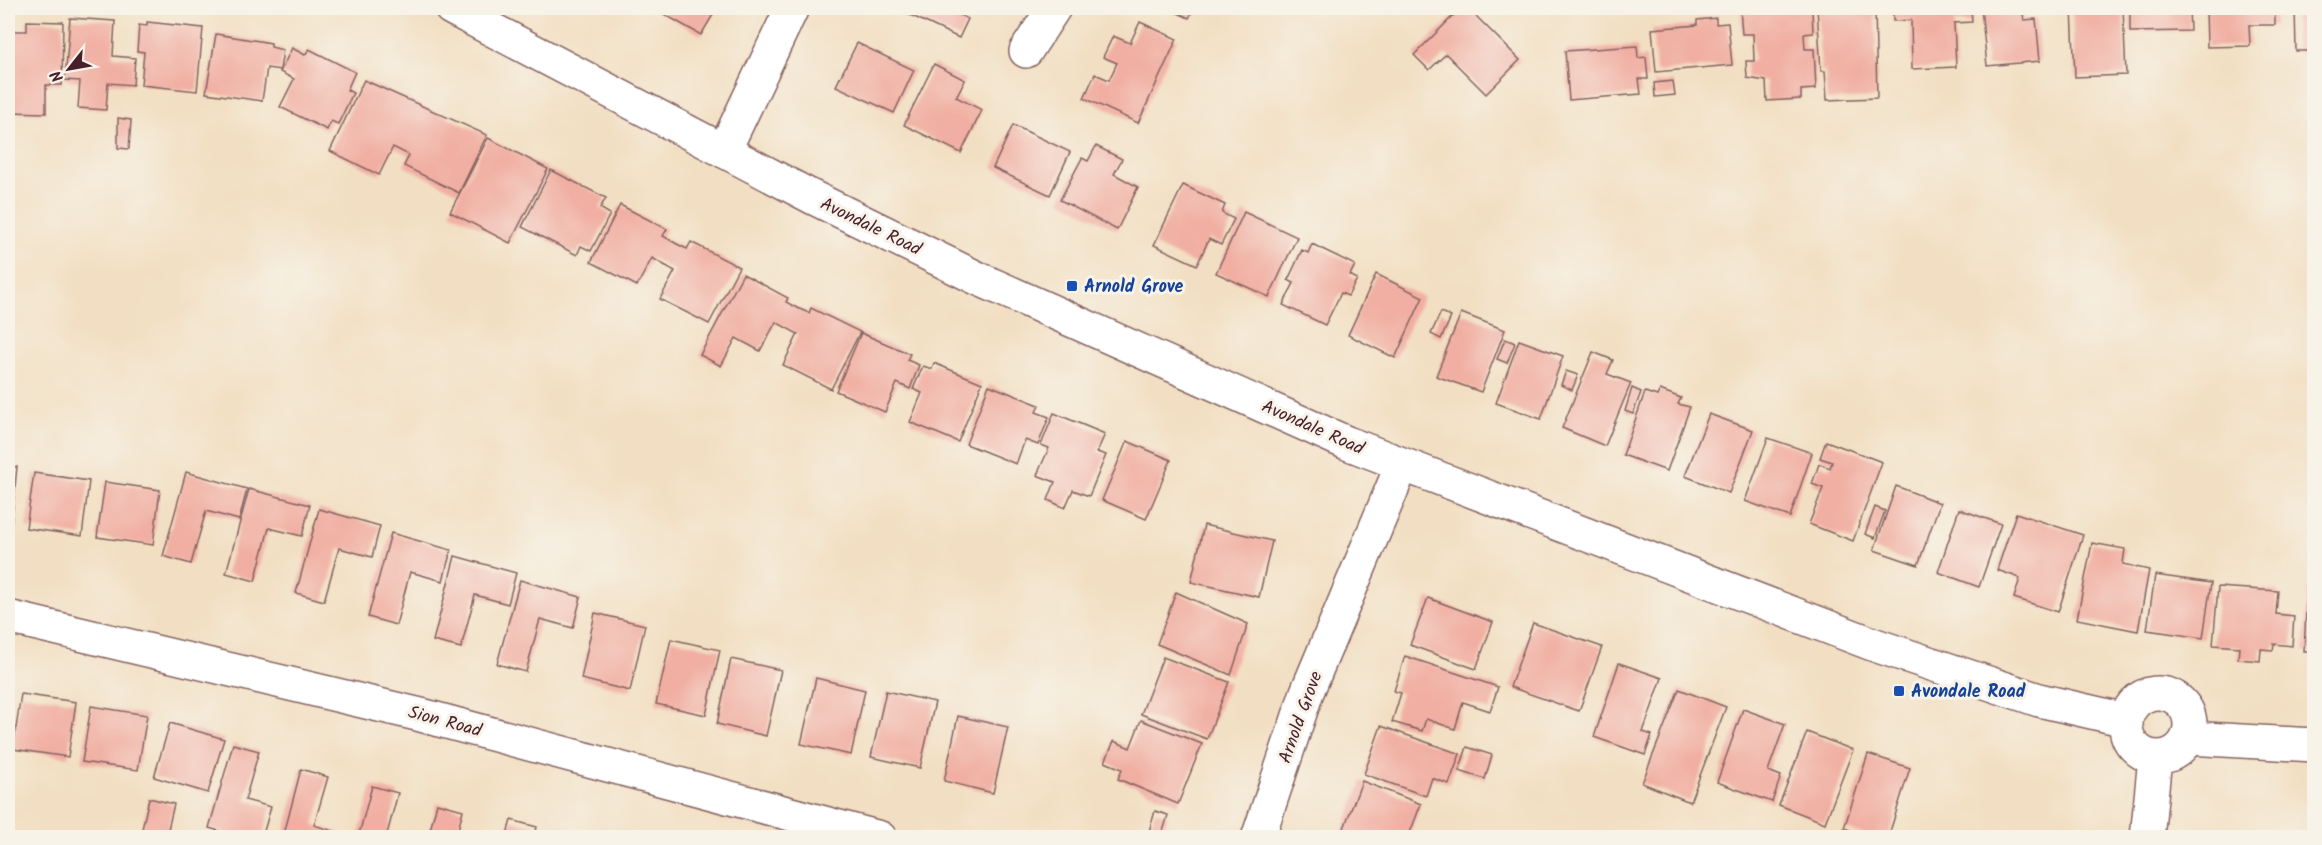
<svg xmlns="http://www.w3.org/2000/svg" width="2322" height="845" font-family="Kalam,sans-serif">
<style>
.building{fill:#f1afa3}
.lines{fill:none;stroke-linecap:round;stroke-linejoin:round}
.minor-casing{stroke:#856260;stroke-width:36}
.minor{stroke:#fff;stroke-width:33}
.transit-dot{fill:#1a4fb4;stroke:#f7f3e8;stroke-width:2}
.labels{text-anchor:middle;stroke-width:6;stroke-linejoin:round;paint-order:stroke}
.street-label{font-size:18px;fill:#4a1f2b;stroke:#f7f3e8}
.transit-label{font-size:18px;font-weight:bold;fill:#164399;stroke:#f7f3e8;text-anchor:start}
</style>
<rect width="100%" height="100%" fill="#f7f3e8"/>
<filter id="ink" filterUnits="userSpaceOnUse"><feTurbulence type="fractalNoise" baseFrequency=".0167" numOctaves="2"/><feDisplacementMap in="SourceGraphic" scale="12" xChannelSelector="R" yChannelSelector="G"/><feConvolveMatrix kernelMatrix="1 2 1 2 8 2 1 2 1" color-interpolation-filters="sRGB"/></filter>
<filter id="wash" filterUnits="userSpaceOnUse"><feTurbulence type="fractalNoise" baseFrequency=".008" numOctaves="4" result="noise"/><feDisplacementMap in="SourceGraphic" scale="24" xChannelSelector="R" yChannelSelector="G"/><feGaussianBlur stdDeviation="1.35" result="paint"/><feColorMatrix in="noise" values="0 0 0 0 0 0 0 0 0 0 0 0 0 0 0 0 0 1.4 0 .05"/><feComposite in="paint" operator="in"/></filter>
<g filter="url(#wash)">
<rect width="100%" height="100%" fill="#f2dfc3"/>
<g id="blocks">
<g class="building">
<polygon points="653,8 717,8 701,35"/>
<polygon points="908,8 953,8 952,11 968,19 959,38 906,13"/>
<polygon points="1167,8 1194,8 1189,18"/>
<polygon points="1461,8 1468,8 1520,60 1486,94 1446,54 1429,70 1414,55"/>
<polygon points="1740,8 1812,8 1813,33 1804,34 1805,49 1814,49 1816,89 1801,90 1801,99 1767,101 1766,81 1747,78 1746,61 1754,61 1753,34 1742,34"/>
<polygon points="1817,8 1875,8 1877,98 1827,100 1825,71 1821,71"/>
<polygon points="1893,8 1971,8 1972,22 1954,23 1956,67 1912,69 1911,20 1893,21"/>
<polygon points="1981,8 2022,8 2024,20 2036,19 2040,61 1987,66"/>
<polygon points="2072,8 2123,8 2126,75 2075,77"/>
<polygon points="2130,8 2189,8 2190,31 2130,32"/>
<polygon points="2206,8 2275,8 2275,25 2249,25 2250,46 2207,47"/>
<polygon points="2295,8 2314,8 2314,51 2296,51"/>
<polygon points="70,18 115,21 113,56 135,58 133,85 108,83 106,110 78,108 80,81 65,80"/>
<polygon points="1716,18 1716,24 1728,23 1732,65 1656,72 1652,29 1697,25 1697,20"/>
<polygon points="27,21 63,22 62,85 46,85 46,113 8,112 8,31 27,31"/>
<polygon points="147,22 203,28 197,91 141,85 144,52 137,51 139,25 147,26"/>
<polygon points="1140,22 1177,39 1138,123 1084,98 1095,74 1109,80 1117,63 1103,57 1113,36 1130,43"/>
<polygon points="216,34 271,43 271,47 283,50 280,70 267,68 262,101 206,93"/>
<polygon points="857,43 914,70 894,113 836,86"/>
<polygon points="1637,46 1638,58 1646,57 1648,79 1639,79 1641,94 1569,100 1565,51"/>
<polygon points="292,48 305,55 309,49 355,72 347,90 353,93 338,124 331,121 327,130 280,107 294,79 280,72"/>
<polygon points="934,64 965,80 956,97 982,110 961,153 904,125"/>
<polygon points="364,80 487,135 459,193 404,166 409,155 393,147 379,175 330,151"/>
<polygon points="1673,81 1675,95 1655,97 1654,83"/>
<polygon points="118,118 131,120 129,149 118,148"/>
<polygon points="1013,125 1070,152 1050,195 993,168"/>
<polygon points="488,138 548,169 510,243 450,212"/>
<polygon points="1096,146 1122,159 1114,174 1138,187 1117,230 1060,200 1082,158 1088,161"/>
<polygon points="551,170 606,198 600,208 610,214 591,251 581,246 577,255 522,227"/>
<polygon points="1183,185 1225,205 1222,213 1234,219 1221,245 1209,239 1197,265 1154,245"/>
<polygon points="620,205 667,229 663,236 677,244 687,249 691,242 739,267 709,324 660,299 675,271 666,266 652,258 637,286 591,262"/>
<polygon points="1244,212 1297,237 1269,297 1216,273"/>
<polygon points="1312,244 1355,265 1350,275 1357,279 1348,296 1341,293 1325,325 1283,305 1294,283 1288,280 1302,250 1308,253"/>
<polygon points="743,274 788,298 786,302 797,308 809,313 811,308 860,332 831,389 783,365 798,334 776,322 760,351 736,338 721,366 700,355"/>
<polygon points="1376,274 1423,297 1395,358 1348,335"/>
<polygon points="1441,312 1451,317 1441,339 1431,334"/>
<polygon points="1461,313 1505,330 1481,392 1436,376"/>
<polygon points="861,333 910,354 907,360 919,365 910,389 897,383 885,412 836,391"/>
<polygon points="1505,339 1515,343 1507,363 1497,359"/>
<polygon points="1519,340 1563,356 1541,419 1496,403"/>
<polygon points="1593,352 1613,360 1607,374 1631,383 1605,446 1562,428"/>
<polygon points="934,363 982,383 958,442 910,422 922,393 913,389 923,366 932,369"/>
<polygon points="1566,371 1578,375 1572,390 1561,385"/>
<polygon points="989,385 1039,405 1036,412 1049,417 1038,445 1025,440 1016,464 966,444"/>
<polygon points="1632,388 1641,392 1633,414 1625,411"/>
<polygon points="1660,390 1681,398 1678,404 1690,407 1667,471 1623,455 1645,392 1657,396"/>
<polygon points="1054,413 1105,434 1097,452 1106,455 1089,496 1073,490 1065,508 1048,500 1055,482 1037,475 1049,448 1041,445"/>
<polygon points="1709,414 1753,430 1729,493 1685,476"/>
<polygon points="1768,438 1812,453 1790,517 1745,501"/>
<polygon points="1127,441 1171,460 1146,519 1102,500"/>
<polygon points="1826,441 1882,462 1853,541 1809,524 1823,488 1812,484 1819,464 1830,468 1832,462 1820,458"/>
<polygon points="8,466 17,467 11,526 8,525"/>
<polygon points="186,472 247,489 239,520 206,511 191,564 163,556"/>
<polygon points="34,473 89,481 82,536 26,528"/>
<polygon points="105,482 160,490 153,545 97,537"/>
<polygon points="1896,486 1940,503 1918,565 1874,550"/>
<polygon points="249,489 310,505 302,536 269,528 255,581 226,573"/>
<polygon points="1875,507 1885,511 1875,538 1865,534"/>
<polygon points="319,509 380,526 372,557 339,548 324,601 296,593"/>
<polygon points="1959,509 2001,524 1979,587 1938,572"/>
<polygon points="2016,513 2083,535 2058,612 2014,598 2020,578 1997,570"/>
<polygon points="1204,525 1272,541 1259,597 1191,582"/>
<polygon points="391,533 451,550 443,581 410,572 396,625 368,617"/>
<polygon points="2092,543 2125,549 2123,564 2149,570 2138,631 2077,619"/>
<polygon points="455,556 516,573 508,604 475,595 461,648 433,641"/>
<polygon points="2155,575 2211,583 2203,638 2147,630"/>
<polygon points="520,580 581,597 573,628 540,619 526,672 497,664"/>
<polygon points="2218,587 2278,591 2276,614 2294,616 2292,646 2274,644 2273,650 2261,649 2260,661 2238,659 2239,647 2213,645"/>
<polygon points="2307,589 2314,589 2314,652 2304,652"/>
<polygon points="1176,592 1248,624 1231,675 1157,644"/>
<polygon points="1428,598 1493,622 1476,669 1410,645"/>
<polygon points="595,613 645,625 630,691 581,679"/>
<polygon points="1533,623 1602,647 1579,711 1510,687"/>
<polygon points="671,639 720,650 706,715 656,704"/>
<polygon points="1405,656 1498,687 1490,711 1463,702 1455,729 1426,719 1422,731 1392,722 1401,693 1394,691"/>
<polygon points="1163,657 1229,682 1207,739 1141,714"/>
<polygon points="731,659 781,670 766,736 717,724"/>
<polygon points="1619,663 1662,678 1643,732 1652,735 1645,755 1594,737"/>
<polygon points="816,678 865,690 851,755 801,744"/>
<polygon points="1679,689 1726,707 1690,802 1642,783"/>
<polygon points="886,691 935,702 920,768 871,757"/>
<polygon points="21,694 76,702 68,757 13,749"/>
<polygon points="91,706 147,715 138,770 82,762"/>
<polygon points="1743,709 1785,724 1768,771 1781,776 1772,802 1717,782"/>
<polygon points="958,716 1008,727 993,793 944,781"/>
<polygon points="1141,720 1202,744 1178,804 1118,779 1122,769 1105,762 1114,741 1130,748"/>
<polygon points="170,723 224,739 208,793 154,777"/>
<polygon points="1381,726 1460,754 1449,784 1432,778 1426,796 1364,774"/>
<polygon points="1807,732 1853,750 1825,823 1779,805"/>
<polygon points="233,744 259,751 245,800 271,807 262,838 242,838 209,828"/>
<polygon points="1467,747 1492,755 1485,779 1459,771"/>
<polygon points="1868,754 1910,768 1888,838 1873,838 1844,828"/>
<polygon points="301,769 328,777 314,825 340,833 338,838 283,838"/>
<polygon points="1362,781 1421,804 1408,838 1341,836"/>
<polygon points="372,786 398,793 386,838 358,838"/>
<polygon points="149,798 174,804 166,838 140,838"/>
<polygon points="437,803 463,810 456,838 428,838"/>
<polygon points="1155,811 1168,815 1161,838 1147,838"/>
<polygon points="511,820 537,827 534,838 506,838"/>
<polygon points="576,833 589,837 589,838 575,838"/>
</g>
</g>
</g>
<g filter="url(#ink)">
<use href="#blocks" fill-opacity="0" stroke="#856260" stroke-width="1.5"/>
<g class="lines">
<g class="minor-casing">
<g id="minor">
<polyline points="451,8 812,197 977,278 1347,443 1875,645 2039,700 2126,720"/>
<polyline points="1026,51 1054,8"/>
<polyline points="724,151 792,8"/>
<polyline points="8,617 421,715 880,838"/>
<circle cx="2158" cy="725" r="32"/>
<polyline points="2188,738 2314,745"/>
<polyline points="1258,838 1307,692 1402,465"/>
<polyline points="2147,838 2155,758"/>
</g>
</g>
<use href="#minor" class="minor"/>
</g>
</g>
<g class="transit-dot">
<rect x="1066" y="280" width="12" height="12" rx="3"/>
<rect x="1893" y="685" width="12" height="12" rx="3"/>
</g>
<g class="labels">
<g class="street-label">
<text transform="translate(871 226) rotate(26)" y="6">Avondale Road</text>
<text transform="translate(1313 427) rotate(24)" y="6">Avondale Road</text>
<text transform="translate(1300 717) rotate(-70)" y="6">Arnold Grove</text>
<text transform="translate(445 721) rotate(15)" y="6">Sion Road</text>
</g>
<g class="transit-label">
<text x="1084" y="292">Arnold Grove</text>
<text x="1911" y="697">Avondale Road</text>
</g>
</g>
<rect width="2322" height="845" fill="none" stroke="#f7f3e8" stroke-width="30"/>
<g transform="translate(69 69) rotate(239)" stroke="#f7f3e8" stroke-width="4.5" paint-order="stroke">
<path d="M0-4.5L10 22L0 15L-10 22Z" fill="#4a1f2b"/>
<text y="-9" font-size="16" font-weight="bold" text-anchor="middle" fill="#4a1f2b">N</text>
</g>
</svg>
